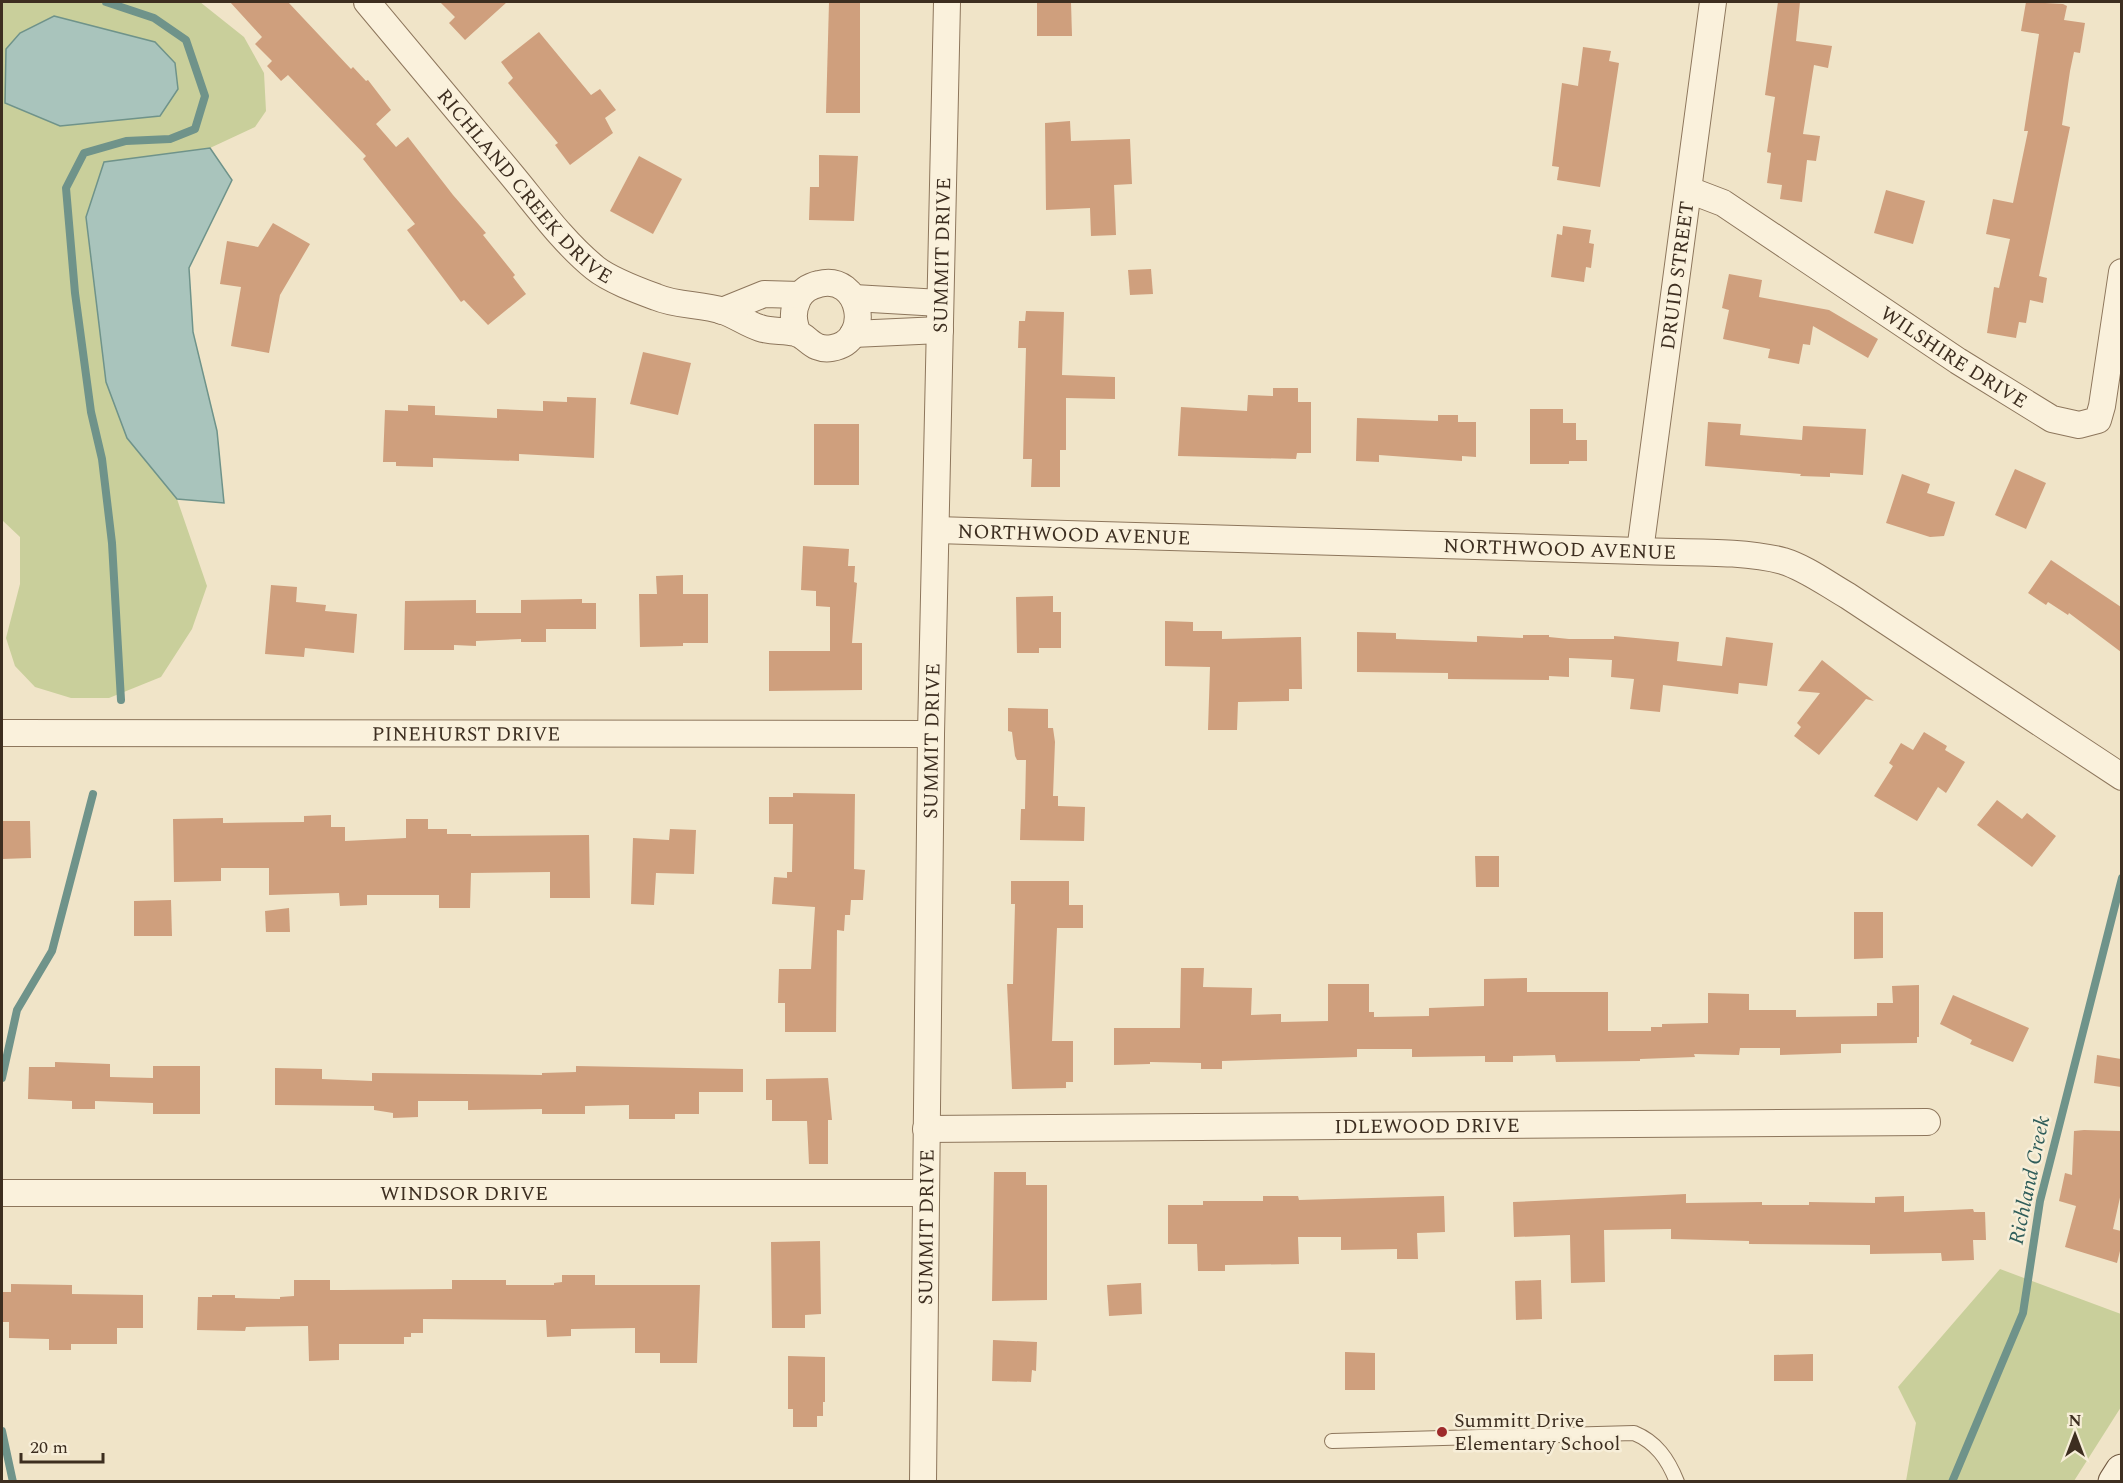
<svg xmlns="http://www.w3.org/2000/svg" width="2123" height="1483" font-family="Spectral,serif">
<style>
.green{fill:#c9cf9b}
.water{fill:#a9c4bc;stroke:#6f938a;stroke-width:1.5}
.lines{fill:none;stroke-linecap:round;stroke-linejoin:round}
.stream{stroke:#6f938a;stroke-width:8}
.building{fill:#cf9f7d}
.lane-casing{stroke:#8d765c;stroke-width:16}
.street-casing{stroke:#8d765c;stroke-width:28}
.secondary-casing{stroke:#6f573f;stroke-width:35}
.lane{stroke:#faf1dc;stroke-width:14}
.street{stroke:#faf1dc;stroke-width:26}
.secondary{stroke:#faf1dc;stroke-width:33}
.poi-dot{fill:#9e2a2b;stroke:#f7eed8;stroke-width:2}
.labels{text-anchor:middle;stroke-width:5;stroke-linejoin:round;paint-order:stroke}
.street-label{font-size:20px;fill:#3d2e20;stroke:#f7eed8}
.poi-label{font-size:20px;fill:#3d2e20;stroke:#f7eed8;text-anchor:start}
.water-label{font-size:21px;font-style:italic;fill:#2f5d5a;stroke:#f7eed8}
</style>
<rect width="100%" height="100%" fill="#f0e4c8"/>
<g class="green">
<polygon points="2,2 200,2 244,37 264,73 266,111 255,127 210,148 104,162 127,438 177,499 207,586 192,629 161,677 109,698 71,698 35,687 15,666 6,638 20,584 20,537 2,520"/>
<polygon points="2000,1269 2121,1314 2121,1407 2074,1481 1906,1481 1916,1423 1898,1387"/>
</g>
<g class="water">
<polygon points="54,16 155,42 175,63 178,89 160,116 60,126 5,103 6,49 20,33"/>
<polygon points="210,148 232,180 189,268 193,332 217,431 224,503 177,499 127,438 106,382 86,217 104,162"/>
</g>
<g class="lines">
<g class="stream">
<polyline points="106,2 154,18 186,40 205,96 195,129 170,139 126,141 84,153 66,188 75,293 91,412 102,459 112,543 121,700"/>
<polyline points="2,1078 17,1010 52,951 93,794"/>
<polyline points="2,1431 13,1482"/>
<polyline points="1952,1482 2023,1313 2040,1201 2122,878"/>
</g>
</g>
<g class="building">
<polygon points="230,2 288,2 351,69 353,67 366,81 368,80 391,110 376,124 396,147 408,137 453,195 486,233 483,235 515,275 513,277 526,294 488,325 464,300 461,302 407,230 415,224 363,159 366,156 288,75 281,81 267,66 272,61 255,44 262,37"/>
<polygon points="440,2 507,2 465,40 449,23 455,17"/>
<polygon points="829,2 860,2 860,113 826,113"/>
<polygon points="1037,2 1071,2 1072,36 1037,36"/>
<polygon points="1778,2 1800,2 1796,41 1832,46 1828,68 1814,65 1803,134 1820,136 1816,161 1807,160 1802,202 1780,199 1782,185 1767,183 1771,153 1767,152 1775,97 1765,95"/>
<polygon points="2026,2 2063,4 2067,6 2064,20 2085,23 2080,53 2074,52 2070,71 2062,125 2070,127 2039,276 2047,278 2043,303 2030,300 2026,323 2019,322 2016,338 1987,333 1994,287 1999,288 2010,239 1986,234 1993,199 2013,203 2028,131 2024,131 2039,34 2021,31"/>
<polygon points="539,32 591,95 600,89 616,110 605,118 613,133 570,165 555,145 558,143 508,83 513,78 501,62"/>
<polygon points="1583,47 1611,51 1609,61 1619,63 1600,187 1557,180 1559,167 1552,166 1562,83 1578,86"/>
<polygon points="1070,121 1071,141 1130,139 1132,184 1114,185 1116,235 1091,236 1090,208 1046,210 1045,123"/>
<polygon points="819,155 858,156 854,221 809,220 810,187 819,187"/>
<polygon points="639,156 682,179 653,234 610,211"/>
<polygon points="1886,190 1925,201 1913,244 1874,233"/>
<polygon points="273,223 310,244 280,295 269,353 231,346 241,287 220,284 227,241 258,247"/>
<polygon points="1563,226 1591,230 1589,243 1594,244 1591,268 1586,267 1584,282 1551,277 1557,234 1562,235"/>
<polygon points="1151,269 1153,294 1130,295 1128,270"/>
<polygon points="1729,274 1762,280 1759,297 1829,310 1878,339 1868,358 1813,326 1810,345 1803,344 1799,364 1768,358 1770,349 1723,339 1729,310 1722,308"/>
<polygon points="1026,311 1064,312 1062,375 1115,377 1115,399 1066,398 1066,450 1060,450 1060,487 1031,487 1032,459 1023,459 1026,348 1018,348 1019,321 1025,321"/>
<polygon points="643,352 691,363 678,415 630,404"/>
<polygon points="1273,388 1298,388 1298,402 1311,402 1311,453 1297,453 1296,459 1178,456 1181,407 1247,411 1248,395 1273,396"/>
<polygon points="567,397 596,398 594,458 519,454 519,461 433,458 433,467 396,466 396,462 383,462 385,410 408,411 408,405 435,406 435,415 497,418 497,409 543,411 543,401 567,402"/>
<polygon points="1530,409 1563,409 1563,423 1576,423 1576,440 1587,440 1587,461 1569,461 1569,464 1530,464"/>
<polygon points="1438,415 1458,415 1458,422 1476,422 1476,457 1462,456 1462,461 1379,455 1379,462 1356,461 1357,418 1438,421"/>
<polygon points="1708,422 1741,424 1740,435 1802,440 1803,426 1866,429 1863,475 1830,473 1830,477 1800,476 1801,474 1705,466"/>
<rect x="814" y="424" width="45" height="61"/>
<polygon points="2015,469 2046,483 2026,529 1995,515"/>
<polygon points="1902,474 1930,484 1927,493 1955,502 1944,536 1930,537 1886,523"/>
<polygon points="803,546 849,549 848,566 855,566 854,582 857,583 852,643 862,643 862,690 769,691 769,651 830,651 830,607 816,606 816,591 801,590"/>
<polygon points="2051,560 2121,607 2121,652 2069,613 2068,615 2048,602 2046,605 2028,593"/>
<polygon points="683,575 683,594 708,594 708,643 683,643 683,646 640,647 639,594 657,594 656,576"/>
<polygon points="271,585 297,587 296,602 326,605 325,611 357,614 354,653 305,648 304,657 265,654"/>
<polygon points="1053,596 1053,612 1061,612 1061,648 1039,648 1039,653 1017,653 1016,597"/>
<polygon points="582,599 582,603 596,603 596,629 546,629 546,642 521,642 521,639 476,641 476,646 454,645 454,650 404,650 405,601 476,600 476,613 521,613 521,600"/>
<polygon points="1165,621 1193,622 1193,631 1222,631 1222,639 1301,637 1302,689 1289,689 1289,701 1238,702 1237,730 1208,730 1210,667 1165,666"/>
<polygon points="1357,632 1396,633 1396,639 1477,642 1477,636 1523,638 1523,635 1549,635 1549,637 1569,639 1614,639 1614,636 1679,642 1677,661 1722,666 1726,637 1773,643 1767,686 1739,683 1738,694 1663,685 1660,712 1630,709 1634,679 1611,677 1612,660 1569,658 1569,677 1549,676 1549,680 1448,679 1448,673 1357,672"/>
<polygon points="1822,660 1874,701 1866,699 1819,755 1794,736 1801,727 1797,723 1820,693 1798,691"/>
<polygon points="1008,708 1048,709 1048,728 1053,728 1055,742 1053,796 1058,796 1058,806 1085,807 1084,841 1020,840 1021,809 1025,809 1026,760 1017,760 1015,756 1012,732 1008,731"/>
<polygon points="1924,732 1947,746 1945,750 1965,762 1946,793 1938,787 1917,821 1874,796 1893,766 1889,763 1901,743 1913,750"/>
<polygon points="793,793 855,794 854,869 865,870 863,900 851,900 850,915 845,915 844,931 837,930 836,1032 785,1032 785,1003 778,1003 779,969 811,969 815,907 772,904 774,877 787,878 787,872 792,872 793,824 769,824 769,797 793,797"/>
<polygon points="1997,800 2022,819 2027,813 2056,836 2032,867 1977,825"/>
<polygon points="331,815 331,827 345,827 345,841 406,838 406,819 428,819 428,829 447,829 447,834 471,834 471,836 589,835 590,898 550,898 550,872 471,873 470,908 439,908 439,895 367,895 367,905 340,906 339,893 269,895 269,868 221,868 221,881 174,882 173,819 223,818 223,823 304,822 304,816"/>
<polygon points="2,821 30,821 31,858 2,859"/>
<polygon points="670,829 696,830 694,874 656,873 654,905 631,904 633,838 669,840"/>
<polygon points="1475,856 1499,856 1499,887 1476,887"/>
<polygon points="1011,881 1069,881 1069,905 1083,905 1083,928 1057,928 1052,1041 1073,1041 1073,1082 1066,1082 1066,1088 1012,1089 1007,984 1013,984 1015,904 1011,904"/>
<polygon points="171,900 172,936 134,936 134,901"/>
<polygon points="289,908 290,932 266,932 265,911"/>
<polygon points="1854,912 1883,912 1883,958 1854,959"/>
<polygon points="1181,968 1204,968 1203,987 1252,988 1251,1015 1281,1014 1281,1022 1328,1021 1328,984 1369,984 1369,1012 1374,1012 1374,1017 1429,1016 1429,1008 1484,1006 1484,979 1527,978 1527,992 1608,992 1608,1031 1651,1031 1651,1027 1662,1027 1662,1024 1708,1023 1708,993 1749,994 1749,1010 1796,1010 1796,1017 1877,1016 1877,1003 1893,1003 1892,986 1919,985 1919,1037 1917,1037 1917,1043 1841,1044 1841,1053 1780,1055 1780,1048 1740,1048 1739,1055 1694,1054 1695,1057 1640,1059 1640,1061 1556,1062 1555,1055 1513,1056 1513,1062 1485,1062 1485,1056 1412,1057 1412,1049 1357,1049 1357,1057 1222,1061 1222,1069 1201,1069 1201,1063 1150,1062 1150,1064 1114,1065 1114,1028 1180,1028"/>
<polygon points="1953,995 2029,1028 2013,1062 1970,1044 1972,1040 1940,1024"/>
<polygon points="2097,1055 2121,1059 2121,1087 2094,1083"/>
<polygon points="55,1062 110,1064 110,1077 153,1078 153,1066 200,1066 200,1114 153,1114 153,1103 95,1101 95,1109 72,1109 72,1101 28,1099 29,1067 55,1067"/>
<polygon points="576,1066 743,1069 743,1092 699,1092 699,1114 675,1114 675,1119 629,1119 629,1105 585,1106 585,1114 542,1114 542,1109 468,1110 468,1101 418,1101 418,1117 393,1118 393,1113 374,1110 374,1106 275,1105 275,1068 322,1069 322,1079 372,1081 372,1073 542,1075 542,1073 576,1072"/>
<polygon points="828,1078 832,1120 828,1120 828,1164 809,1164 807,1121 772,1121 772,1100 766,1100 766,1079"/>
<polygon points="2084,1130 2121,1131 2121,1193 2113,1229 2121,1231 2121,1247 2117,1263 2065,1247 2076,1206 2059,1201 2065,1173 2072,1175 2074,1131"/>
<polygon points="994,1172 1026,1172 1026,1185 1047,1185 1047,1300 992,1301"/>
<polygon points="1686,1194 1686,1203 1762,1202 1762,1205 1809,1205 1809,1202 1875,1203 1875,1197 1904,1196 1904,1212 1973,1209 1974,1212 1985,1212 1986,1240 1973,1240 1974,1260 1942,1261 1941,1253 1870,1254 1870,1245 1749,1244 1749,1241 1671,1239 1671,1229 1604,1230 1605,1282 1571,1283 1570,1235 1514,1237 1513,1202"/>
<polygon points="1263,1196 1298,1196 1299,1200 1444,1196 1445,1232 1417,1233 1418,1259 1397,1259 1397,1249 1341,1250 1341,1237 1298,1237 1299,1264 1225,1265 1225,1271 1198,1271 1197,1244 1168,1244 1168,1205 1203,1205 1203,1201 1263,1201"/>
<polygon points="820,1241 821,1314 805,1315 805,1328 772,1328 771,1242"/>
<polygon points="562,1275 595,1275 595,1285 700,1285 697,1363 660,1363 660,1353 635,1353 635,1328 571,1329 571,1336 547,1337 546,1320 423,1319 423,1333 411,1333 411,1337 404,1337 404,1344 339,1344 339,1360 309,1361 308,1326 246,1327 245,1331 197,1330 198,1297 212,1297 212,1295 235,1295 235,1298 280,1299 280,1297 294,1296 294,1280 330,1280 330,1290 342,1290 452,1289 452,1280 506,1280 506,1285 554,1285 554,1283 562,1282"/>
<polygon points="1541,1280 1542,1319 1516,1320 1515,1281"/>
<polygon points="1141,1283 1142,1314 1109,1316 1107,1285"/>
<polygon points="11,1284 72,1285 72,1294 143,1295 143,1328 117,1328 117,1344 71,1344 71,1350 49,1350 49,1339 9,1338 9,1322 2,1322 2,1292 11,1292"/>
<polygon points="993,1340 1037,1342 1036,1371 1032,1370 1031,1382 992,1381"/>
<polygon points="1345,1352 1375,1353 1375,1390 1345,1390"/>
<polygon points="1813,1354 1813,1381 1774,1381 1774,1355"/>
<polygon points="788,1356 825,1357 825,1402 823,1402 823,1416 817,1416 817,1427 793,1427 793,1409 788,1409"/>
</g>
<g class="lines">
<g class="lane-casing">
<path id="lane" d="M 1332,1441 L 1634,1433 C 1656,1442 1668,1459 1677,1482"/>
</g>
<g class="street-casing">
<g id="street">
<path id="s1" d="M 367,2 C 415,59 462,116 510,173 C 536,204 562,241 595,268 C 610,280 637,290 656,297 C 677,306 701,304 723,311 C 735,315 747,324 760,328 C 771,332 784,330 796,333 C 809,337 812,351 832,348 C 874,341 861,273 819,284 C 810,286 802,291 798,299 C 792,312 793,321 798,334"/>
<path id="s2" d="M 1689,190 L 1723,203 L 1958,361 L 2052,419 L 2079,425 L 2098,420 L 2102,406 L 2122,272"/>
<polyline points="854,298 940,303"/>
<polyline points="722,311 764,294 800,295"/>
<polyline points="853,334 940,330"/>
<path id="s3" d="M 936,530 L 1640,551 C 1683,553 1743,550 1783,561 C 1806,568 1827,584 1848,596 L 2122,777"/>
<path id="s4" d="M 1640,551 L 1713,2"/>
<path id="s5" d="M 2,733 L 931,734"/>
<path id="s6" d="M 926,1129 L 1927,1122"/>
<path id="s7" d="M 2,1193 L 926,1193"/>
<path id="s8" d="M 923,1482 L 931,734 L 947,2"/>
</g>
</g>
<g class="secondary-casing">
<polyline id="secondary" points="2115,1482 2122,1471"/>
</g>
<use href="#lane" class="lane"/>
<use href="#street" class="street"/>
<use href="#secondary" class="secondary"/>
</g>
<circle class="poi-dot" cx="1442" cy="1432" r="6"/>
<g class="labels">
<g class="street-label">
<text dy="7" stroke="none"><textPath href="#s1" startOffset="243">RICHLAND CREEK DRIVE</textPath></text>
<text dy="7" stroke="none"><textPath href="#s8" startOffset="1227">SUMMIT DRIVE</textPath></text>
<text dy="7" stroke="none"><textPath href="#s4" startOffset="278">DRUID STREET</textPath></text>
<text dy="7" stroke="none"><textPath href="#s2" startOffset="314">WILSHIRE DRIVE</textPath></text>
<text dy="7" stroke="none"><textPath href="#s3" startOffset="138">NORTHWOOD AVENUE</textPath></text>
<text dy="7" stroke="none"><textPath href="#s3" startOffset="624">NORTHWOOD AVENUE</textPath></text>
<text dy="7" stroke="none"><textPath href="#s5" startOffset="464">PINEHURST DRIVE</textPath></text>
<text dy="7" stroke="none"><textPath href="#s8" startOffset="741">SUMMIT DRIVE</textPath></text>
<text dy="7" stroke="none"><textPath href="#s6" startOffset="501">IDLEWOOD DRIVE</textPath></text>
<text dy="7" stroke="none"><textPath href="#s7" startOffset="462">WINDSOR DRIVE</textPath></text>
<text dy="7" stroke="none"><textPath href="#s8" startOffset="255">SUMMIT DRIVE</textPath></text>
</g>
<g class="poi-label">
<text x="1454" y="1427">Summitt Drive<tspan x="1454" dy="23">Elementary School</tspan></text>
</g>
<g class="water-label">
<text transform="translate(2029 1180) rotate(-78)" y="7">Richland Creek</text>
</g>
</g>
<rect width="2123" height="1483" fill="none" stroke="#3d2e20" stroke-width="6"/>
<g transform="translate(2075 1435)" stroke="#f7eed8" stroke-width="4.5" paint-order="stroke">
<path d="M0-4.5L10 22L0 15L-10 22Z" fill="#3d2e20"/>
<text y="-9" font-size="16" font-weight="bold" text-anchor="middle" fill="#3d2e20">N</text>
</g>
<path d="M21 1453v9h82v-9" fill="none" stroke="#3d2e20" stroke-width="3"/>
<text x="30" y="1453" font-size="18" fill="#3d2e20" stroke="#f7eed8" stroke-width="4.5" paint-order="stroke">20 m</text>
</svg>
